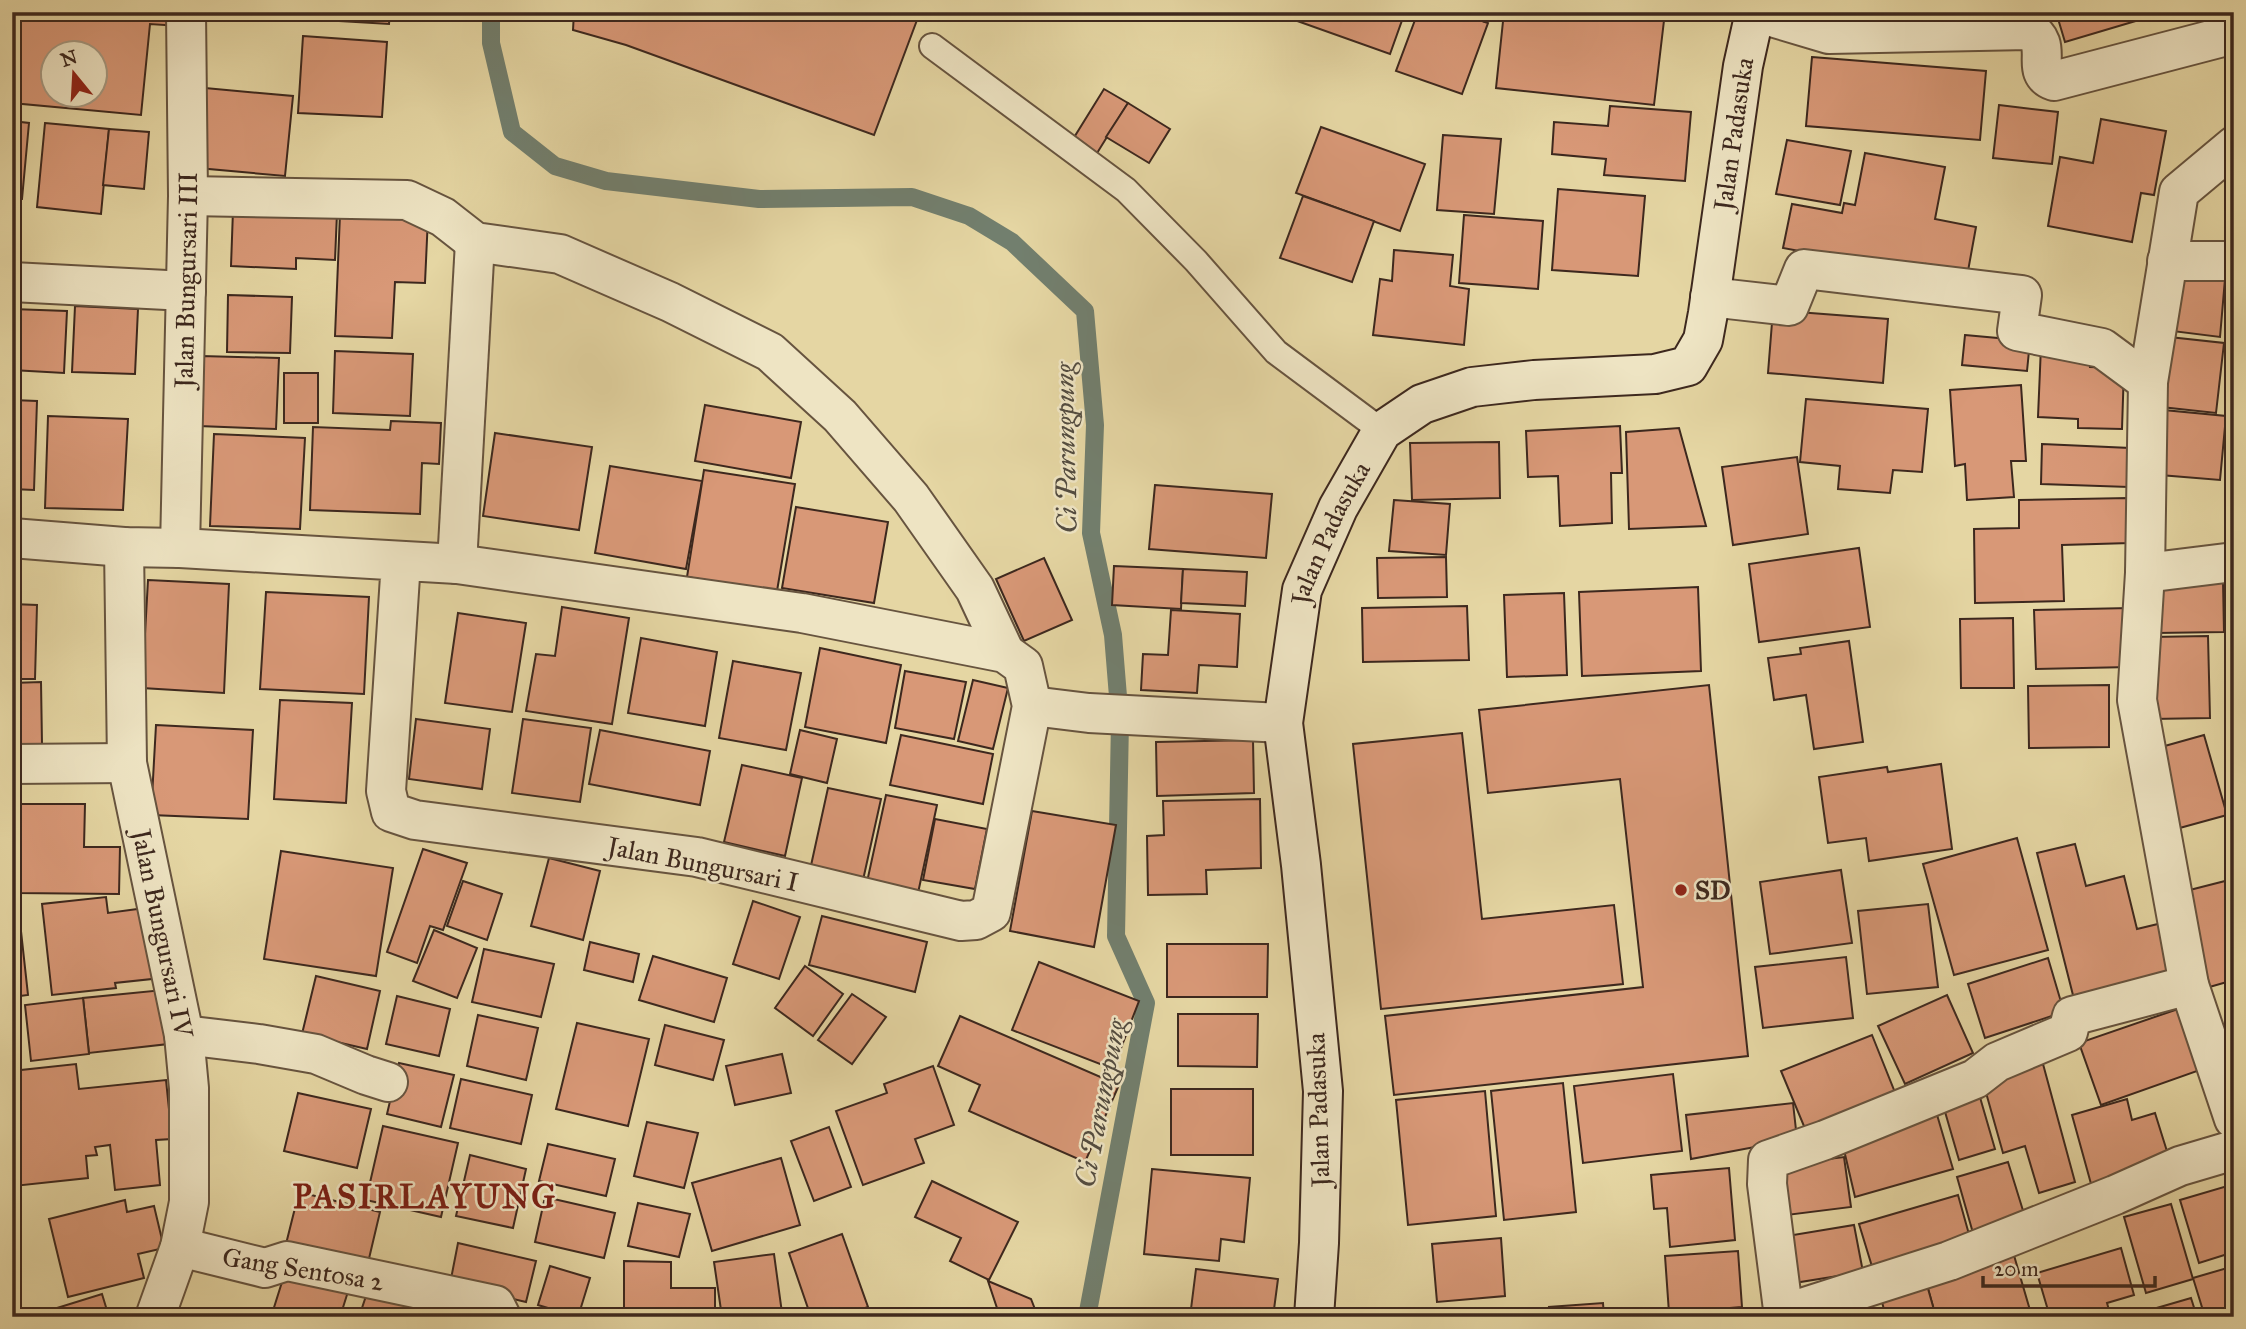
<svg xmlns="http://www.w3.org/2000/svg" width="2246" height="1329" font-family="'IM FELL Great Primer',serif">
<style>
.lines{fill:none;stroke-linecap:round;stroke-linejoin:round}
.stream{stroke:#727f6e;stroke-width:18}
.building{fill:#d89877;stroke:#3d281e;stroke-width:2;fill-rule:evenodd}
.lane-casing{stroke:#67543f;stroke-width:28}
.street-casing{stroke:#67543f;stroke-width:42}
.secondary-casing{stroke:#3d281e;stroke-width:42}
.lane{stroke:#eee4c3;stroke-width:24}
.street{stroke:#eee4c3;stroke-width:38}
.secondary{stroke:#eee4c3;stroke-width:38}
.poi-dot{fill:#8f2418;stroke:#eee4c3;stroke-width:2.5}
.labels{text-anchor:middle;stroke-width:5;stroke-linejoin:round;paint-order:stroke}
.street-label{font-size:26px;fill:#3d281e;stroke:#eee4c3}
.poi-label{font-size:26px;font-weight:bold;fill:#3d281e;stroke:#eee4c3;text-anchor:start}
.water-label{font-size:28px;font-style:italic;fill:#534c40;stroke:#eee4c3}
.district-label{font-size:33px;font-weight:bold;letter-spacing:2px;fill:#7a1f14;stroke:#eee4c3}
</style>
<rect width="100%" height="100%" fill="#e5d6a3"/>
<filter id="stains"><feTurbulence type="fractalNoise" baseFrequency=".00286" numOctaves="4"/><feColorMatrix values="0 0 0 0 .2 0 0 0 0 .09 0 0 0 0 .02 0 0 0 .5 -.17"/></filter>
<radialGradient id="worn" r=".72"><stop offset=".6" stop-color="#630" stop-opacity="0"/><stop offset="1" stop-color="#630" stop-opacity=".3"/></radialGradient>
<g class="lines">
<polyline class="stream" points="491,12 491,43 512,132 555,166 606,181 759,199 912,197 969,216 1012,242 1085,311 1095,425 1091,533 1113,635 1120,721 1116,936 1146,1003 1087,1317"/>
</g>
<g class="building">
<path d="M 12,12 L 180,12 L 179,26 L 150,24 L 141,115 L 12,103 ZM 52,52 L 94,52 L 94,94 L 52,94 Z"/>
<polygon points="290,12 390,12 389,24 289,18"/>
<polygon points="574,12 920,12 874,135 626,45 573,30"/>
<polygon points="1272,12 1405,12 1390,54"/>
<polygon points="1418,12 1457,12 1488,23 1462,94 1396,71"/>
<polygon points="1457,12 1488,12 1485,22"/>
<polygon points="1504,12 1665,12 1654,105 1496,88"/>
<polygon points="2050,12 2166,12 2065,42 2056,12"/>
<polygon points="303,36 387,42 382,117 298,113"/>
<polygon points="1812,57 1986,71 1980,140 1806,126"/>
<polygon points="205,88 293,96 285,176 198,168"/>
<polygon points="1104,89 1128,103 1094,158 1070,144"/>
<polygon points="1128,103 1170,129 1149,163 1106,137"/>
<polygon points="1999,105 2058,112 2052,164 1993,158"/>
<polygon points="1610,106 1691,112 1685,181 1604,175 1606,159 1552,154 1554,122 1608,126"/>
<polygon points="2101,119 2166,131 2154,195 2141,193 2132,242 2048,226 2060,157 2093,163"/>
<polygon points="12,121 29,123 22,199 12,198"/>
<polygon points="45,123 109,129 101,214 37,207"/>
<polygon points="1321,127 1425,164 1400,231 1296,193"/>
<polygon points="109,129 149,132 144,189 103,185"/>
<polygon points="1443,135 1501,139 1494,214 1437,210"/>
<polygon points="1787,140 1851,151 1840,205 1776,194"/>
<polygon points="1865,153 1945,167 1935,219 1976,227 1968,271 1926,264 1924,274 1783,248 1792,204 1842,213 1844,203 1855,205"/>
<polygon points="1558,189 1645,196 1638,276 1552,270"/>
<polygon points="1303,196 1374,221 1352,282 1280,258"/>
<polygon points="233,210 337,213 335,260 296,258 296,269 231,266"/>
<polygon points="340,214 428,217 425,283 395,282 392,338 335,336"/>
<polygon points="1464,215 1543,221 1538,289 1459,283"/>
<polygon points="1394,250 1453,255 1450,286 1469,289 1464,345 1373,335 1380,279 1392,281"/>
<polygon points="2178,274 2225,279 2220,337 2172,331"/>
<polygon points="228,295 292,297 290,353 227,352"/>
<polygon points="75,306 138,309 135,374 72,372"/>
<polygon points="12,309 67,311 64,373 12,370"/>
<polygon points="1773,310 1888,319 1883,383 1768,373"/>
<polygon points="1965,335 2030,341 2027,371 1962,365"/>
<polygon points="2160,336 2224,343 2216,413 2152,406"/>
<polygon points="2041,346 2091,347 2090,367 2124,368 2122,429 2078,428 2078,419 2038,417"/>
<polygon points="335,351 413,354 410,416 333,413"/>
<polygon points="201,356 279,358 276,429 199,426"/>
<rect x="284" y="373" width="34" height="50"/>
<polygon points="2021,385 2026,461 2011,461 2014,497 1967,500 1965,464 1955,466 1950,390"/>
<polygon points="1806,399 1928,409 1922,472 1893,470 1890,493 1838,489 1840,466 1800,462"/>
<polygon points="12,400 37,401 34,490 12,489"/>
<polygon points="705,405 801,422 791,478 695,461"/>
<polygon points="2153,409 2226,416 2220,480 2148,474"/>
<polygon points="48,416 128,419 123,510 45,508"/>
<polygon points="391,421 441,423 439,464 422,463 420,514 310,510 313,427 390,430"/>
<polygon points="1620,426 1622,473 1611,473 1612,523 1560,526 1558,476 1528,477 1526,431"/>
<polygon points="1679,428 1706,526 1629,529 1626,432"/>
<polygon points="495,433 592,447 579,530 483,516"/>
<polygon points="214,434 305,438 300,529 210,526"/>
<polygon points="1499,442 1500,498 1412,500 1410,443"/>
<polygon points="2042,444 2130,448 2129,487 2041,484"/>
<polygon points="1797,457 1808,534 1733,545 1722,467"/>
<polygon points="610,466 702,481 686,569 595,553"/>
<polygon points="704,470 795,484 777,591 687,577"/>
<polygon points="1155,485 1272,494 1266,558 1149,549"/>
<polygon points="2129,498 2130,543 2062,545 2064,601 1975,603 1974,529 2019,528 2019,500"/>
<polygon points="1394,500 1450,504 1446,555 1389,551"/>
<polygon points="796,507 888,522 874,603 782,588"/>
<polygon points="1859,548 1870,627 1759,642 1749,564"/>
<polygon points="1446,557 1447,597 1378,598 1377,558"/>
<polygon points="1044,558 1072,620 1024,641 996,579"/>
<polygon points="1114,566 1183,569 1181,609 1112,605"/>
<polygon points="1183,569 1247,572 1245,606 1181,603"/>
<polygon points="148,580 229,584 224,693 142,688"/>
<polygon points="2223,581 2224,632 2156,633 2155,582"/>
<polygon points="1698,587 1701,671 1582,676 1579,592"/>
<polygon points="266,592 369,597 364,694 260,689"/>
<polygon points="1564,593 1567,675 1507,677 1504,595"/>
<polygon points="12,604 37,605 35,679 12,679"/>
<polygon points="1467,606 1469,660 1363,662 1362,608"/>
<polygon points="562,607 629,618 612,724 526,711 536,654 555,656"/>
<polygon points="2130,608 2130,667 2036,669 2034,610"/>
<polygon points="1171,610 1240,614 1237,667 1199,665 1197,693 1141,690 1143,654 1168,655"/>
<polygon points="458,613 526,623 512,712 445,703"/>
<polygon points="2013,618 2014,688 1961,688 1960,619"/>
<polygon points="2208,636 2210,718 2152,719 2151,637"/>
<polygon points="641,638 717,652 705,726 628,713"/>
<polygon points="1849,641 1863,742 1814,749 1806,695 1774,700 1768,658 1801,654 1800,648"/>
<polygon points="820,648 901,665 886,743 805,727"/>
<polygon points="733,661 801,673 786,750 719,738"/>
<polygon points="905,671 966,682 954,739 895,728"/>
<polygon points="973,680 1008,688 993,749 958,741"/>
<polygon points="41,682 42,744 12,745 12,683"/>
<polygon points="1709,685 1748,1056 1394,1095 1385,1016 1643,987 1620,779 1488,793 1479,710"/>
<polygon points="2109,685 2109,747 2029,748 2028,686"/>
<polygon points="280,700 352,703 346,803 274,799"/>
<polygon points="416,719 490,729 482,789 409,779"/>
<polygon points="523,719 591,728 580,802 512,793"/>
<polygon points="156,725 253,730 248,819 151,815"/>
<polygon points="600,730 710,751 700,805 589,784"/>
<polygon points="800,730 837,739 827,783 790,774"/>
<polygon points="1462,733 1482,919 1614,905 1623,984 1381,1009 1353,744"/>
<polygon points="901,735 993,754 983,804 890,785"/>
<polygon points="2204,735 2227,815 2176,829 2154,749"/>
<polygon points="1253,740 1254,793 1157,796 1156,742"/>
<polygon points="1941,764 1952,849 1869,861 1866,838 1828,843 1819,777 1887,767 1888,772"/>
<polygon points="742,765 802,778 785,856 724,842"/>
<polygon points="828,788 881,799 863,880 810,870"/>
<polygon points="886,795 937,805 918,893 867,882"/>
<polygon points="1260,799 1261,868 1206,870 1207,894 1148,895 1147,836 1164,835 1163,801"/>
<polygon points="15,804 85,804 84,847 120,847 119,894 15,893"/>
<polygon points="1032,811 1116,825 1094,947 1010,931"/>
<polygon points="935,819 987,829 975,889 923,880"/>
<polygon points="2017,838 2048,950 1954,975 1923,864"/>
<polygon points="2075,844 2086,886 2124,876 2137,929 2162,923 2177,980 2076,1007 2037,853"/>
<polygon points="423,849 467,863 443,930 430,926 417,963 387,952"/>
<polygon points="281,851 393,868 376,976 264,959"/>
<polygon points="549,858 600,871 583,940 531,926"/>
<polygon points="1841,870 1852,943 1770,954 1760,882"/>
<polygon points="2229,880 2234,897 2234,980 2199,990 2174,894"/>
<polygon points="463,881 502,894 487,940 447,926"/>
<polygon points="106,897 108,913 153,907 161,978 115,983 116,988 52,995 42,904"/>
<polygon points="753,901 800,917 779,979 733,964"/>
<polygon points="1928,904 1938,987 1867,994 1858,911"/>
<polygon points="12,913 19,913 28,995 12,997"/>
<polygon points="822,916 927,942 915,992 809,965"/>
<polygon points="434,930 477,948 457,998 413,981"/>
<polygon points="590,942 639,954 633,982 584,970"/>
<polygon points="1167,944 1268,944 1267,997 1167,997"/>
<polygon points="484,949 554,964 541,1017 472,1002"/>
<polygon points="653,956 727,978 714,1022 639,1000"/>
<polygon points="1846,957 1853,1018 1763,1028 1755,967"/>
<polygon points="2048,958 2064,1012 1985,1038 1968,984"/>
<polygon points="1039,962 1139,1001 1113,1069 1012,1030"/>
<polygon points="805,966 843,994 813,1036 775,1008"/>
<polygon points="316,976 380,991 367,1049 302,1034"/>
<polygon points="163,990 168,1044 89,1053 83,998"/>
<polygon points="852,994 886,1017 852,1064 818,1040"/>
<polygon points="1947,995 1973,1053 1905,1084 1878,1026"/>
<polygon points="397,996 450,1009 439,1056 386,1044"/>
<polygon points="83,998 89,1054 31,1061 25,1005"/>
<polygon points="2178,1009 2200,1070 2101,1105 2079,1043"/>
<polygon points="1178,1014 1258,1014 1257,1067 1178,1066"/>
<polygon points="478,1015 538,1028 526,1080 467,1066"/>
<polygon points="960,1016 1119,1085 1085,1162 969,1111 980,1085 938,1066"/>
<polygon points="577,1023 649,1039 628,1126 556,1109"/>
<polygon points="665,1025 724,1040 713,1080 655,1065"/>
<polygon points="1872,1035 1896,1095 1806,1131 1781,1071"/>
<polygon points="782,1054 791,1093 735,1105 726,1066"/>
<polygon points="399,1063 454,1075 441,1127 387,1114"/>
<polygon points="76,1064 79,1089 166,1080 172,1139 156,1140 160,1185 115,1190 110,1145 95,1147 97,1155 86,1156 88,1178 14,1186 12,1071"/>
<polygon points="2043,1064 2075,1182 2039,1193 2025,1146 2003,1153 1983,1082"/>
<polygon points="933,1066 954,1125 915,1139 924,1163 863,1185 836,1111 887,1093 884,1084"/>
<polygon points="1673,1074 1682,1151 1583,1163 1574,1086"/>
<polygon points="461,1079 532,1095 521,1144 450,1128"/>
<polygon points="1563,1083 1576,1212 1504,1220 1491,1091"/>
<polygon points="1977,1087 1995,1149 1959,1160 1941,1098"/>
<rect x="1171" y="1089" width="82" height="66"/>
<polygon points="1485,1091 1496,1216 1408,1225 1396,1100"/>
<polygon points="298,1093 371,1109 357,1168 284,1151"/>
<polygon points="2127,1099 2132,1120 2155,1113 2171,1164 2093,1191 2072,1115"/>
<polygon points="1793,1103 1797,1139 1691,1159 1686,1115"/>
<polygon points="1935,1108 1953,1169 1855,1197 1844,1150"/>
<polygon points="647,1122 698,1133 684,1188 634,1176"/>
<polygon points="383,1126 458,1143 441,1217 366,1200"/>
<polygon points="829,1127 851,1187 814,1201 791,1141"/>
<polygon points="548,1144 615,1159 606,1196 539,1181"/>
<polygon points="470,1155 526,1169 513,1228 456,1216"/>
<polygon points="1844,1157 1851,1207 1787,1215 1781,1165"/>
<polygon points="781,1158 800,1225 712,1251 692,1183"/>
<polygon points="2008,1162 2025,1217 1973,1233 1957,1177"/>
<polygon points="1729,1168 1735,1240 1670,1247 1667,1208 1654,1209 1651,1175"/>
<polygon points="1152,1169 1250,1178 1244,1242 1221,1239 1219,1261 1144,1254"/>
<polygon points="932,1181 1018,1222 989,1280 950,1261 961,1238 915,1217"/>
<polygon points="2234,1184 2234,1252 2199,1263 2180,1200"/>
<polygon points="299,1192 380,1212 367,1267 285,1248"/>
<polygon points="1958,1195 1972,1245 1874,1273 1859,1224"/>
<polygon points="545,1197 615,1213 604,1258 535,1242"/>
<polygon points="125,1200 127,1212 154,1206 164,1248 138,1254 144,1278 68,1297 49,1219"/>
<polygon points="638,1203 690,1214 679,1257 628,1246"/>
<polygon points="2171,1204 2193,1279 2146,1293 2124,1217"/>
<polygon points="1854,1225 1863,1272 1794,1283 1787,1236"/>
<polygon points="842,1234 868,1307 840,1317 811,1317 789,1253"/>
<polygon points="1501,1238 1505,1296 1437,1302 1432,1244"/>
<polygon points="458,1243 536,1261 526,1302 450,1284"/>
<polygon points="2121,1248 2134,1295 2107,1303 2111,1317 2050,1317 2037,1273"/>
<polygon points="1738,1251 1742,1307 1669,1313 1665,1256"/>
<polygon points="2013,1252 2032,1317 1936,1317 1925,1278"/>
<polygon points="774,1254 782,1313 755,1317 722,1317 714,1262"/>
<polygon points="624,1261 671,1262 671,1288 715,1288 715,1317 624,1317"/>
<polygon points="288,1263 351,1282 340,1317 271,1317"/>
<polygon points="550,1266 590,1278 578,1317 538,1305"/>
<polygon points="2234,1266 2234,1312 2219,1317 2205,1317 2193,1278"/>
<polygon points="1196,1269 1278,1279 1273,1317 1190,1317"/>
<polygon points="1925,1278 1936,1317 1886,1317 1879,1291"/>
<polygon points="988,1281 1031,1299 1038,1317 1000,1317"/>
<polygon points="370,1284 427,1301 422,1317 359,1317"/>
<polygon points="102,1294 109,1317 28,1317"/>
<polygon points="2191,1298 2197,1317 2137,1317 2136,1314"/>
<polygon points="1603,1303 1604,1317 1550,1317 1549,1307"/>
</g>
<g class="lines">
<g class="lane-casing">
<polyline id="lane" points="932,46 1126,190 1196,261 1276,352 1382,431"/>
</g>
<g class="street-casing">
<g id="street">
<path d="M 1755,12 L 1829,34 L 2028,30 C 2056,44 2028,72 2054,81 L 2234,34"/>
<polyline points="2234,146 2179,192 2148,382 2145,573 2137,700 2189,985 2234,1119"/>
<polyline points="188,196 407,200 443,217 475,242 560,254 670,302 770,352 840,416 911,498 975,589 1005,653"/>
<polyline points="2167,261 2234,261"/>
<polyline points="12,282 186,291"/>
<polyline points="1710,297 1789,306 1804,269 2022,295 2017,331 2102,348 2148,382"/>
<polyline points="12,538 124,547 180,548 457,564 802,613 1005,653 1023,666 1032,706 991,912 976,920 961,921 697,857 415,820 391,812 386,791 401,561"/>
<path id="s1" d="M 124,547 L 127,763 L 184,1035 L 189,1088 L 189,1202 L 180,1247 L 155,1317"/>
<path id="s2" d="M 180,548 L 188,196 L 186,12"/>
<polyline points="457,564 475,242"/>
<polyline points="2145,573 2234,562"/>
<polyline points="1032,706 1089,713 1283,723"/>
<polyline points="12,764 127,763"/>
<polyline points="184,1035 259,1044 316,1054 366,1075 388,1082"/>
<polyline points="180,1247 265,1268 287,1261 495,1305 501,1317"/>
<polyline points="1783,1314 1949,1261 2115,1195 2180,1166 2234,1150"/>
<polyline points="1784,1317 1767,1184 1768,1160 1825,1140 1975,1079 1997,1062 2068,1032 2072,1016 2189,985"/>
</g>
</g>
<g class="secondary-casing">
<g id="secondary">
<path id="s3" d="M 1314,1317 L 1319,1243 L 1323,1091 L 1301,865 L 1283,723 L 1302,590 L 1338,508 L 1382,431 L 1422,404 L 1472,387 L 1534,380 L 1655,374 L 1688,366 L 1703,340 L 1708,313 L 1743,66 L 1755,12"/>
</g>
</g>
<use href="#lane" class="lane"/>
<use href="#street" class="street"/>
<use href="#secondary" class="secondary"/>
</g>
<circle class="poi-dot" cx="1681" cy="890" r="7"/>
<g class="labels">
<g class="street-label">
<text dy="9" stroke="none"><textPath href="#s3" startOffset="1466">Jalan Padasuka</textPath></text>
<text dy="9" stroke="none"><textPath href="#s2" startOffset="268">Jalan Bungursari III</textPath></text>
<text dy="9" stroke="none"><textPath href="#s3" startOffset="794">Jalan Padasuka</textPath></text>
<text transform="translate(703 864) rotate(11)" y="9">Jalan Bungursari I</text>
<text dy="9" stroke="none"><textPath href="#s1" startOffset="390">Jalan Bungursari IV</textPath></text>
<text transform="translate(1318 1110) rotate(-92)" y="9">Jalan Padasuka</text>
<text transform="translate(303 1269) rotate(9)" y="9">Gang Sentosa 2</text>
</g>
<g class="poi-label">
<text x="1695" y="899">SD</text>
</g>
<g class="water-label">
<text transform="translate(1065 448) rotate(-91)" y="10">Ci Parungpung</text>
<text transform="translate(1100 1103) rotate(-79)" y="10">Ci Parungpung</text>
</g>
<g class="district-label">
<text x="425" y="1208">PASIRLAYUNG</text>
</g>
</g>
<rect width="2246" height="1329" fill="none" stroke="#e5d6a3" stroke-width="42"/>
<rect x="14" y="14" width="2218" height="1301" fill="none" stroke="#3d281e" stroke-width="3.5"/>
<rect x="21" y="21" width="2204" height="1287" fill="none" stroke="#3d281e" stroke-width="2"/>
<g transform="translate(74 74) rotate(342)"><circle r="33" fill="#eee4c3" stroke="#a79981" stroke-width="2"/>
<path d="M0-5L12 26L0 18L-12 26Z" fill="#8f2418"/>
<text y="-10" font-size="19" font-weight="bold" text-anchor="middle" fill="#3d281e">N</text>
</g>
<path d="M1983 1276v10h172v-10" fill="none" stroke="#3d281e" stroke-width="3.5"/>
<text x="1994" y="1276" font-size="21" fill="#3d281e" stroke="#eee4c3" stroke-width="5" paint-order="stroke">20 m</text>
<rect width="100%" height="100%" filter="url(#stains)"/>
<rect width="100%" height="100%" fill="url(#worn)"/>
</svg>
